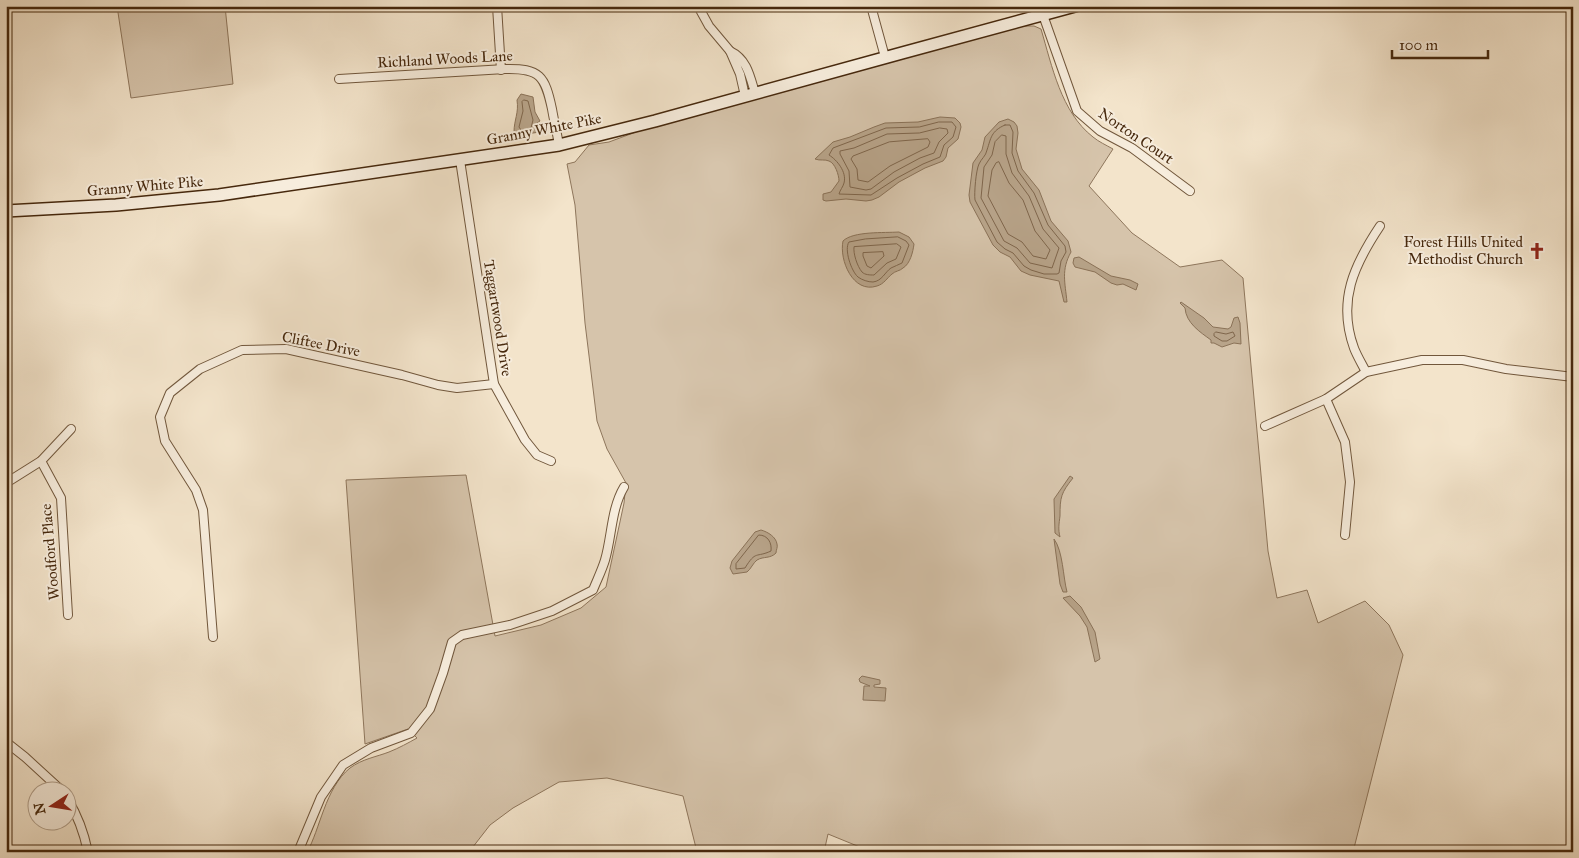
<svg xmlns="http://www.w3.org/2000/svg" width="1579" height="858" font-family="'IM FELL Great Primer',serif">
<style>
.green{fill:#d6c4ab;stroke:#8e765c}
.water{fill:#b8a48a;stroke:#8a7258}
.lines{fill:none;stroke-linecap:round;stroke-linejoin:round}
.shore{stroke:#7f664c;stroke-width:1}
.street-casing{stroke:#71573c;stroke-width:10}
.secondary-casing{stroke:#46280d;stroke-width:14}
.street{stroke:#f7eddd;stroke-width:8}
.secondary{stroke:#f7eddd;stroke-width:11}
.labels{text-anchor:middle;stroke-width:4;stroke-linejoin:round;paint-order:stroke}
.street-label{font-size:15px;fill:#46280d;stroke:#f7eddd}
.poi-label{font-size:15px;fill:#46280d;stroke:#f7eddd;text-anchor:end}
</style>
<rect width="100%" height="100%" fill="#f3e4cb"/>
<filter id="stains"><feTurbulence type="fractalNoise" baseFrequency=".004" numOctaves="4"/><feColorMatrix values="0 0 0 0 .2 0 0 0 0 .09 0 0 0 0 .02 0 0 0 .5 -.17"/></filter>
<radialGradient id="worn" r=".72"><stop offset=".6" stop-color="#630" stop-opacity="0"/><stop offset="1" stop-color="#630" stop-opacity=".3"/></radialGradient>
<g class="green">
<polygon points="117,6 225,6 233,84 131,98"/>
<path d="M 1018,26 L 1034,26 L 1041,29 C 1052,66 1061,112 1093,137 C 1099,142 1106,145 1113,149 L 1089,186 L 1132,233 L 1180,267 L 1222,260 L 1243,278 L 1268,551 L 1277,598 L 1307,590 L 1318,623 L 1365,601 L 1389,625 L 1403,655 L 1353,852 L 872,852 L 828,834 L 824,852 L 697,852 L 683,796 L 607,778 L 559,782 L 513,808 L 490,825 L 469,852 L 307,852 C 320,830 325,788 350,768 C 362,759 376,757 389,752 C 399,748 408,743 417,738 L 408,729 L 365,744 L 346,480 L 466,475 L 495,636 L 541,625 L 581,608 L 606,587 L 624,503 L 626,483 L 607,449 L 597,421 L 585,323 L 575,205 L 567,164 L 575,162 L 589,145 L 609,142 L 644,129 Z"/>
</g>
<g class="water">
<path d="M 521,94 L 533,97 L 535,112 L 540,121 L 537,123 L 537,126 L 540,126 L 542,129 L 540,132 L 519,135 L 514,132 C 514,120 519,113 517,100 Z"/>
<path d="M 940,117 L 955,118 L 960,123 L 961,127 L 958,139 L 948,148 L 946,157 L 943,161 L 925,168 L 899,182 L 879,197 L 872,200 L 866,201 L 846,199 L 826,201 L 823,200 L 823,194 L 831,192 L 839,181 C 839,175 835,163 829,161 C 825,159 820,161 815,159 L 833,142 L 850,137 L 874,127 L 885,123 L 918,122 Z"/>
<path d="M 1008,119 L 1014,122 L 1017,126 L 1018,133 L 1016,149 L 1022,169 L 1039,190 L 1051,221 L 1068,241 L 1071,252 C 1061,270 1065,282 1067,302 L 1064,302 L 1059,281 L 1030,275 L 1021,271 L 1010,257 L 1000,252 L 993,245 L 970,202 L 969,195 L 973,163 L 982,150 L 985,137 L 999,122 Z"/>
<path d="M 899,232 L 909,237 L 914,244 C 913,252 910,264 903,268 C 900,271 895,271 892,274 C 887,278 884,284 877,286 C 853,294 839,260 843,241 C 853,231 884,233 899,232 Z"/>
<polygon points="1079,257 1111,276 1130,280 1138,284 1136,290 1123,284 1117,285 1111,283 1095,272 1075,267 1073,263 1074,258"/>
<path d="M 1181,302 L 1204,318 L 1213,327 L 1228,329 L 1231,327 L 1234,318 L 1238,317 L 1240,323 L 1241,344 L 1234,343 L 1222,347 L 1214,343 L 1211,343 L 1211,340 C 1200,332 1186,323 1185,308 L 1180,303 Z"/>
<path d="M 1070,476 L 1073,478 C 1061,493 1060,497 1060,516 C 1059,524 1058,529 1060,537 L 1055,533 L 1054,499 Z"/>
<path d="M 761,530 C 768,532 776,537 777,544 C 778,547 776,550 776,553 C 770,559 764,556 757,560 C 753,563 751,569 747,572 L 733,574 L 730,568 L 732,561 L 755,532 Z"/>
<path d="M 1054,539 C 1063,551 1063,577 1067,592 L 1063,592 L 1060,584 Z"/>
<polygon points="1070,596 1081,607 1095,632 1100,659 1095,662 1087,627 1080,616 1063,598"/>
<polygon points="862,676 880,680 880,684 874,685 874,687 886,688 885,701 863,700 864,686 870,686 860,682 859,679"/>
</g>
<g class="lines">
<g class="shore">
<polygon points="524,100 528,101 533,120 531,128 521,130 519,127 523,111 522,102"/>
<path d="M 939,122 L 952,122 L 956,127 L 953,137 L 944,145 L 940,157 L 923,164 L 897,178 L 871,195 L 839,194 C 840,190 843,187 844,183 C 847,172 837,160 829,155 L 833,148 L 886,128 L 919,127 Z"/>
<path d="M 1005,125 L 1010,125 L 1013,132 L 1012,153 L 1018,171 L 1034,193 L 1048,225 L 1065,246 L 1066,252 L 1061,261 L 1059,273 L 1057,274 L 1044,274 L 1031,270 L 1024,266 L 1013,253 L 1005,249 L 997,242 L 975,200 C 974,193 976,170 979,164 C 981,159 986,156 987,150 C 991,138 991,131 1005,125 Z"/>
<polygon points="940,128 947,129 948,133 939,142 934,153 920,158 894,172 871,189 866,190 850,187 849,171 840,154 840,151 854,148 887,134 919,133"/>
<polygon points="1002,135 1006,136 1006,154 1012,173 1029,196 1043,229 1059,248 1052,268 1030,263 1017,248 1004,241 981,198 984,167 992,155 995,142"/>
<polygon points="928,139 930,142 928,147 890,166 868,182 858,180 857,169 851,159 853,156 889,142"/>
<polygon points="999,162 1009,183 1023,200 1035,231 1050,250 1046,259 1033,256 1022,242 1008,234 988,196 992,170 996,163"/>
<path d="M 898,237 L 906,241 L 909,245 L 902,263 C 898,265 895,266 891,268 C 885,272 882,281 873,282 C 868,282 862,280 858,277 C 851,271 844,249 849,242 L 865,239 Z"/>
<path d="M 897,244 L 901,247 L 896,259 L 887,263 L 874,275 C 870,275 865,275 862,272 C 857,266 853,253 854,247 Z"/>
<polygon points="883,252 884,256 871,268 867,266 863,256 863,253"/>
<polygon points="1216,332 1226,334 1233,332 1235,336 1227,341 1222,341 1214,336 1214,334"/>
<path d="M 759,535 C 768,535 772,543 771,551 C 756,558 756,550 745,568 L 736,569 L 736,564 Z"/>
</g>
<g class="street-casing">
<g id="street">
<polyline points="497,6 501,70"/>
<polyline points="698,6 709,26 730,51"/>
<polyline points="871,6 885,57"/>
<polyline points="1043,15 1077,111 1100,131 1132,148 1190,191"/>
<path d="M 339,79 L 505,69 C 540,68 545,76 552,109 C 554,121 557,133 559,145"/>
<path d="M 745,96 L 740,74 L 730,51 C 747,59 750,76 755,93"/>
<polyline points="460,160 494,384 525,440 537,455 551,461"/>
<path d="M 1366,372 C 1362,364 1357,356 1354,348 C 1337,301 1354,265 1380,226"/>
<polyline points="1326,399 1345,442 1350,482 1345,535"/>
<polyline points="1265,426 1326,399 1366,372 1422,360 1463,360 1506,369 1573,377"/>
<polyline points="41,461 61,498 68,615"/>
<polyline points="6,483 41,461 71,429"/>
<polyline points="213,637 203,510 196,490 165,441 160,417 170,393 200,369 242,350 286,349 402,375 438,385 457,388 494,384"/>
<polyline points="6,742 25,757 61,790"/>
<path d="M 68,800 C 78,816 84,833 88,852"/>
<path d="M 298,852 L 321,797 L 343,765 L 371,748 L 411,733 L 430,709 L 443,673 L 452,642 L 462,635 L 510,625 L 552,611 L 593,590 C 597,580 602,570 605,560 C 612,536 611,509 624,487"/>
</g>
</g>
<g class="secondary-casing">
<polyline id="secondary" points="6,211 116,205 219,195 559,145 655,121 902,53 1075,6"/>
</g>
<use href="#street" class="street"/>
<use href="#secondary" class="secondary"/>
</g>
<defs>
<g id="church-bare" transform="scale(1.35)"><path d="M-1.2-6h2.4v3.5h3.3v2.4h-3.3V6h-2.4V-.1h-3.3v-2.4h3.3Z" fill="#8f2418" stroke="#f7eddd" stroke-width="2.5" paint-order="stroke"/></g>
</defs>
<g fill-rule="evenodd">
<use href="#church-bare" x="1537" y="251"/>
</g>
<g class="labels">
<g class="street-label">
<text transform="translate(445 59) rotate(-3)" y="5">Richland Woods Lane</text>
<text transform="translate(544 129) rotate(-11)" y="5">Granny White Pike</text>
<text transform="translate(1136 136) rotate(34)" y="5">Norton Court</text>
<text transform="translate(145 186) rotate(-5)" y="5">Granny White Pike</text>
<text transform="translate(498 318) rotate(81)" y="5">Taggartwood Drive</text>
<text transform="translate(321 344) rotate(11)" y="5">Cliftee Drive</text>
<text transform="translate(50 552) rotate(-95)" y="5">Woodford Place</text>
</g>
<g class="poi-label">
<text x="1523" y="247">Forest Hills United<tspan x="1523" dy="17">Methodist Church</tspan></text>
</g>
</g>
<rect width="1579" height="858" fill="none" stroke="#f3e4cb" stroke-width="25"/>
<rect x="8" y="8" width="1564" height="843" fill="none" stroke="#46280d" stroke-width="2.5"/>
<rect x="12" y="12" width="1554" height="833" fill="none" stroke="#46280d"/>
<g transform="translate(52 806) rotate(258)"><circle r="24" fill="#f7eddd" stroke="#b09e8a"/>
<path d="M0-4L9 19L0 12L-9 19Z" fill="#8f2418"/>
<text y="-8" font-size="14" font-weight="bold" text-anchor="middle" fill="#46280d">N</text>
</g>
<path d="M1392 50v8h96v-8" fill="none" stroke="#46280d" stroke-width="2.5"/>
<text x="1399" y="50" font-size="15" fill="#46280d" stroke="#f7eddd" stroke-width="4" paint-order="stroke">100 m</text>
<rect width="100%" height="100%" filter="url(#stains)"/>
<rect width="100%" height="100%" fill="url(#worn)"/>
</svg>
